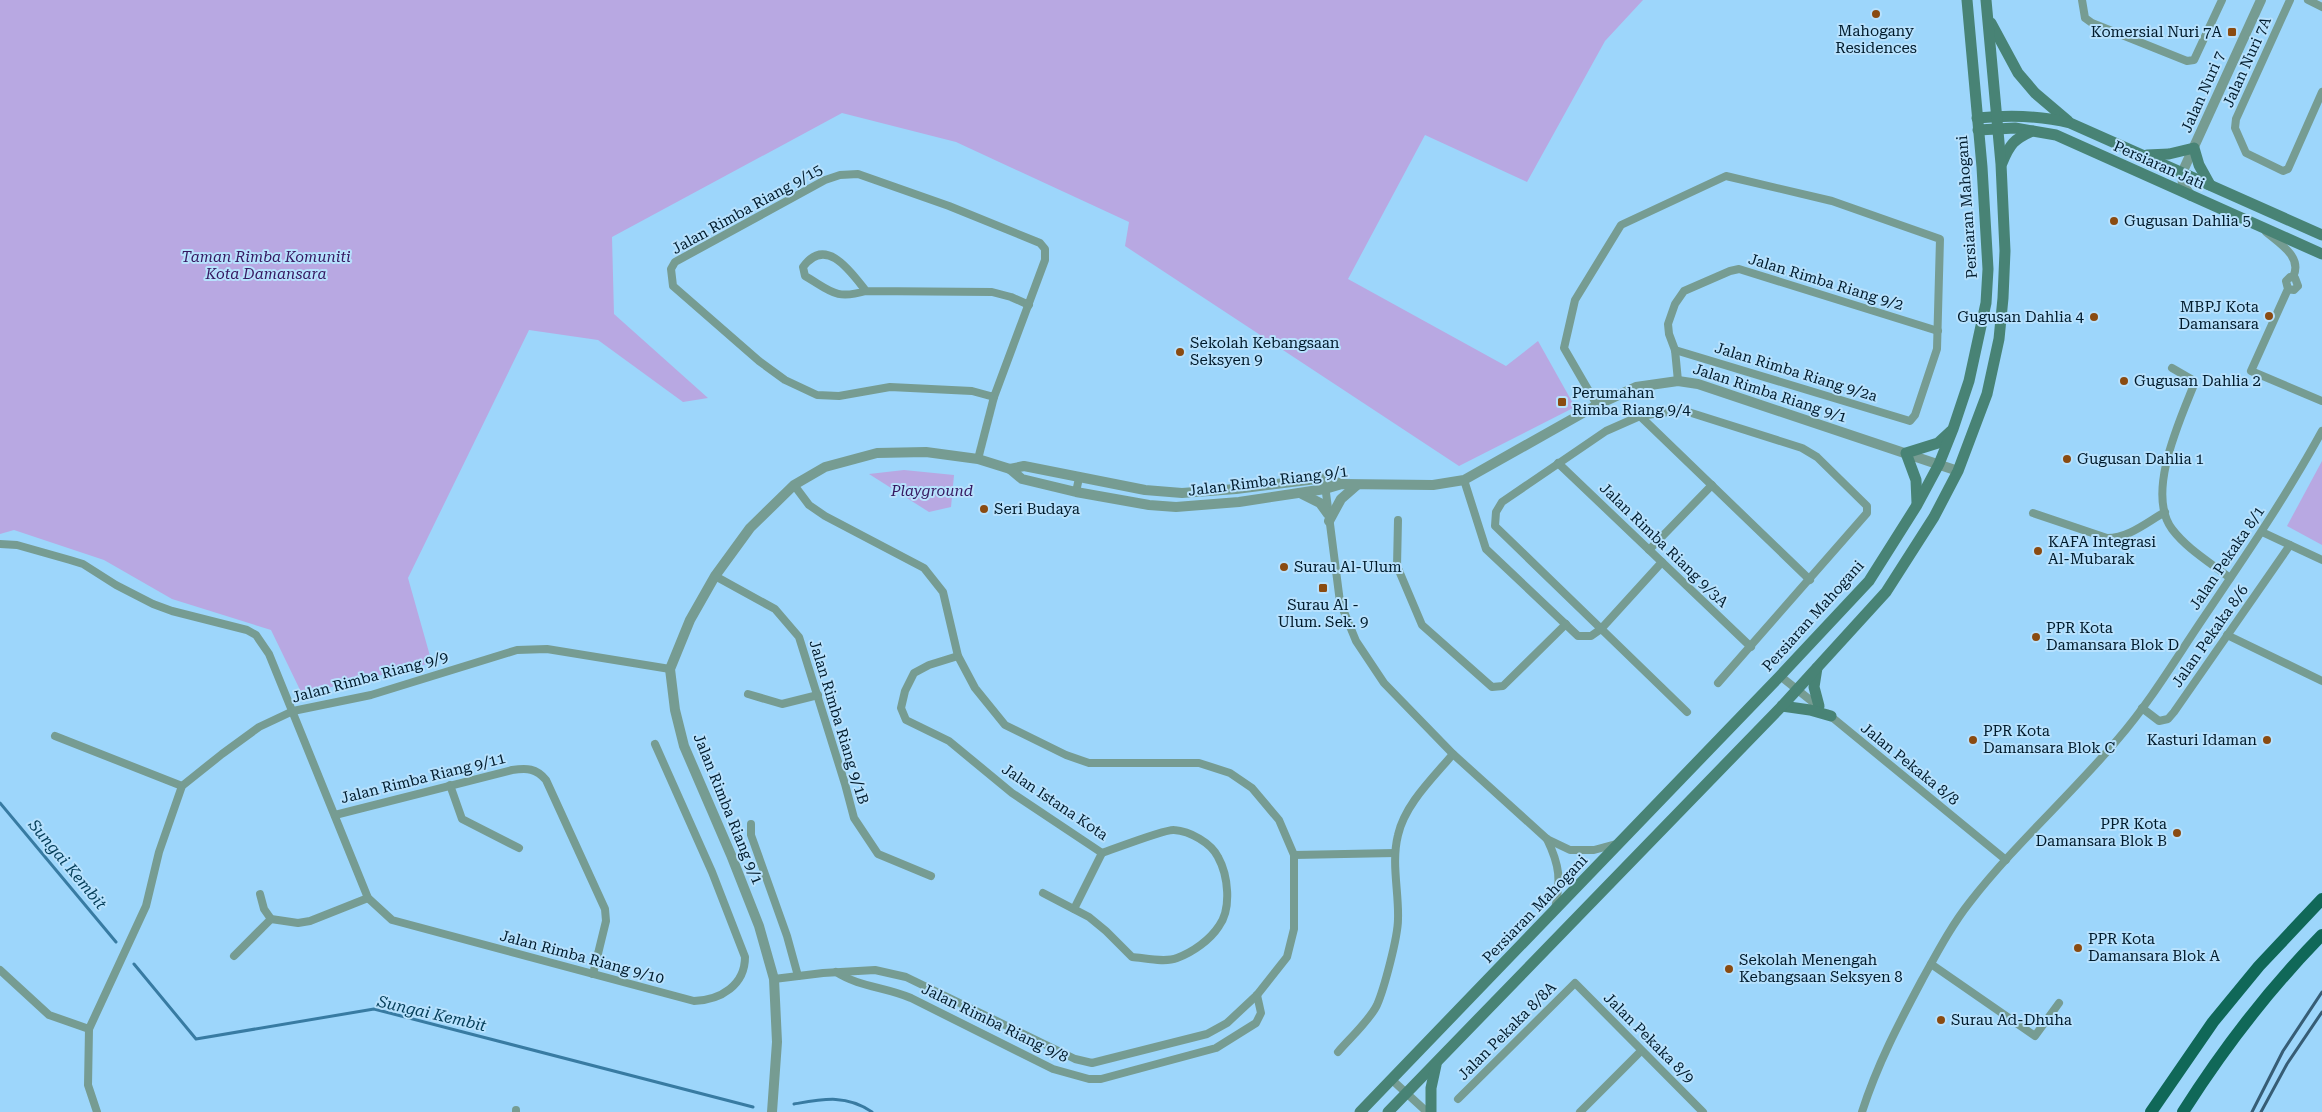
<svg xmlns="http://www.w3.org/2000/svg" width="2322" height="1112" font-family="'Roboto Serif',serif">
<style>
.green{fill:#b8a8e2}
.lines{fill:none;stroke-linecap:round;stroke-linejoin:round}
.stream{stroke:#387ba2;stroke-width:3}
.minor{stroke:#769c92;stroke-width:8}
.tertiary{stroke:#769c92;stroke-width:10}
.secondary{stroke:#488375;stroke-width:11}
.trunk{stroke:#106858;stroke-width:12}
.rail{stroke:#375d75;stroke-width:3}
.poi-dot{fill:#8a4b11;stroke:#b7e1fd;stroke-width:2}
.labels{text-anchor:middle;stroke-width:4;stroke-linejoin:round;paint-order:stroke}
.poi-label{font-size:15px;fill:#001b2c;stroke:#b7e1fd;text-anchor:start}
.street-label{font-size:15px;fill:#001b2c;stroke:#b7e1fd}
.park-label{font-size:15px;font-style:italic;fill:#351860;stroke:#b7e1fd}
.water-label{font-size:16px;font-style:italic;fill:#033d58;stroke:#b7e1fd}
</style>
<rect width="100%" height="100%" fill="#9dd6fb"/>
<g class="green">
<polygon points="0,0 1643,0 1605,41 1527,182 1425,135 1348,279 1506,366 1538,341 1575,407 1459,466 1125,246 1129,222 956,142 842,113 612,237 614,314 708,398 683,402 598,340 529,330 408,578 432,663 302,694 271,630 172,599 104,560 14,530 0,534"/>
<polygon points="2322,461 2322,545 2287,526"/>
<polygon points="904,470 954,475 951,507 929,512 869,474"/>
</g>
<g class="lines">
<g class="stream">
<polyline points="0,803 116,942"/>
<polyline points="134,964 196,1039 374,1009 753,1107"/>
<path d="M 794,1104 C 823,1099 846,1094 872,1112"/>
</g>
<g class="minor">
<polyline points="2082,0 2085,18 2092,23 2187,61 2194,60 2222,0"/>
<polyline points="2290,0 2236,119 2235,128 2246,153 2283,171 2288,169 2322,92"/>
<polyline points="2308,0 2322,7"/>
<polygon points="858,174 949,206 1040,243 1045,249 1045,260 994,397 972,391 890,387 839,396 817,395 785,380 759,361 673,286 671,269 675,262 825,180 840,175"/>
<path d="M 2266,232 C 2280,244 2303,257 2293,277"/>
<polyline points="2288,289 2294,290 2298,286 2295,278 2290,277 2286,281 2288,289 2251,371 2322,401"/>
<path d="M 866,291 C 851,272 826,235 803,267 L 805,276 C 831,291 835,300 866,291 L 992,292 L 1011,297 L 1029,305"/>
<path d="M 2172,368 L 2191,379 L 2193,387 C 2179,422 2146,494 2172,529 C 2187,549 2211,563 2230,578"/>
<polyline points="1678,381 1675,350 1669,334 1668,324 1675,304 1684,291 1730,271 1739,269 1938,331"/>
<polyline points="1597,405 1564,348 1575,300 1621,225 1726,176 1832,201 1940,239 1937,349 1915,415 1910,421 1675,350"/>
<polyline points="1640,416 1810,580"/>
<polyline points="978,459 994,397"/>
<polyline points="1558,463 1751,647"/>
<polyline points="1464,480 1486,549 1578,636 1591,636 1601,629 1662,562"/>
<polyline points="1325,485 1340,602 1356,641 1384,683 1453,754 1547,839 1570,850 1594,850 1616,844"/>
<polyline points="1076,492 1079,478"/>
<path d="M 2033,513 L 2107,538 C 2129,538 2147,522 2165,512"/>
<polyline points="1398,520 1397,566 1422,625 1492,687 1503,686 1566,624"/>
<polyline points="2262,532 2322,560"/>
<path d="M 0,544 L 17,545 L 70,560 L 83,564 L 116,585 L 153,604 L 172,611 L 247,630 L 256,635 L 269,654 L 368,898 L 392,920 L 694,1001 C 721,1000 745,985 745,957 L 712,872 L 655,744"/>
<polyline points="1649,550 1712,485"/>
<polyline points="715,576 775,609 799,637 845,784 854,818 878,854 931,876"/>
<polyline points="2227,635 2322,681"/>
<path d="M 958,656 L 929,665 L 914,673 L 905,691 L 901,708 L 906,720 L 949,741 L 1012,793 L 1102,853 C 1114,849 1165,829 1174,830 C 1190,831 1211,843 1218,857 C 1228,875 1232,908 1219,926 C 1210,940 1193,952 1177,958 C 1165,963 1145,958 1132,957 L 1106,931 L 1089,917 L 1043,893"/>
<polyline points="1780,676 1819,707"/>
<polyline points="748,694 782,704 818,695"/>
<polyline points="2142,708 2159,721 2168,719 2174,712 2290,545"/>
<polyline points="1687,712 1495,526 1496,512 1502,502 1606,431 1640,416 1682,410 1802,448 1817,457 1867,506 1867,513 1718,683"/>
<polyline points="1828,714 2006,860"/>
<polyline points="55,736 182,786"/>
<polyline points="450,785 462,819 519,848"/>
<path d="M 335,815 L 512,770 C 527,768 536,768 546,780 L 605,909 L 606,921 L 593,974"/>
<polyline points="751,824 751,835 787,936 798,976"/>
<path d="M 1547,839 C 1560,866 1561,880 1555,909"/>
<polyline points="1294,855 1395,853"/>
<polyline points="260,894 264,909 271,919 298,923 310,921 368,898"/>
<polyline points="1074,909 1102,853"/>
<polyline points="234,956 271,919"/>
<polyline points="1931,964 2035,1036 2059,1003"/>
<polyline points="0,970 49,1015 89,1029"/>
<path d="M 836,972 C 859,987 886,987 911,998 L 1053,1069 L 1089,1079 L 1101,1079 L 1216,1048 L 1256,1023 L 1261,1013 L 1257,995"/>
<polyline points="774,979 823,973 875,970 906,977 1075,1059 1092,1063 1207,1034 1227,1023 1257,995 1287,957 1294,929 1294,855 1279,820 1252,788 1230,773 1199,763 1089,763 1066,755 1005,725 975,688 958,656 943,592 924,568 825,516 809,505 794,485"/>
<path d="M 1338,1052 C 1349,1039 1370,1020 1377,1005 C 1384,989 1398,937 1398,919 C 1399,892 1391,863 1398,835 C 1405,804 1433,778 1453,754"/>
<polyline points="1391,1079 1427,1112"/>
<polyline points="1458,1099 1575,983 1703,1112"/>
<polyline points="97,1112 88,1085 89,1029 146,906 159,852 182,786 222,754 259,727 293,711 371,695 517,650 547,649 670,669"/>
<polyline points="516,1112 516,1110"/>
<polyline points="1580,1112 1641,1051"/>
<path d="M 1862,1112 C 1877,1065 1899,1023 1922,980 C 1937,953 1951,926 1970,902 C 2015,844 2071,795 2118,739 C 2150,702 2175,660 2202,620 C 2244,558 2286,497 2322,431"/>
</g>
<g class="tertiary">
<polyline points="2191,196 2183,185 2182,173 2261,0"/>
<polyline points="1010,469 1024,466 1145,490 1182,493 1236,489 1324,478 1342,484"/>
<polyline points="1302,494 1320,503 1328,514"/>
<polyline points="1329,521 1341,499 1357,485"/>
<polyline points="772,1112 777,1042 774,979 759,926 731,855 684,746 675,710 670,669 690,620 715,576 750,528 794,485 825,467 877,453 926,452 978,459 1010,469 1022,479 1076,492 1149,505 1176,507 1239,502 1325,489 1342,484 1433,485 1464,480 1597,405 1636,387 1678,381 1698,384 1958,471"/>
</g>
<g class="secondary">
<polyline points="1991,23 2018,73 2035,93 2068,121"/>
<path d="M 1977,118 C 2009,115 2039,115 2070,123 L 2322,235"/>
<polyline points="1978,130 2015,128 2056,135 2322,254"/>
<polyline points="2147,155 2169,154 2194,148 2199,165 2210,185"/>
<path d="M 2002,163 C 2010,144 2014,139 2032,131"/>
<polyline points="1917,503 1916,480 1906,453 1938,443 1951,431"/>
<polyline points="1817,668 1814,687 1819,706"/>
<polyline points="1782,706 1810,710 1831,716"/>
<polyline points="1360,1112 1780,676 1869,581 1917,505 1939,464 1953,429 1969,381 1986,303 1988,269 1982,167 1967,0"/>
<polyline points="1388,1112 1782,706 1886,592 1934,517 1958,471 1987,394 1999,339 2003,298 2005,251 2001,164 1986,0"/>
<polyline points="1431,1112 1431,1088 1436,1065"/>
</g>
<g class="trunk">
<polyline points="2151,1112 2213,1022 2259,966 2322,899"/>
<path d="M 2183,1112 C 2223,1049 2269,989 2322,935"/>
</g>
<g class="rail">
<polyline points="2252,1112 2283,1051 2322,992"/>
<polyline points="2261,1112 2287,1064 2322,1012"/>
</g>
</g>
<g class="poi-dot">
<circle cx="1876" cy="14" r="5"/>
<rect x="2227" y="27" width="10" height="10" rx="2.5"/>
<circle cx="2114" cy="221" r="5"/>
<circle cx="2269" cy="316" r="5"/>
<circle cx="2094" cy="317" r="5"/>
<circle cx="1180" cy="352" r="5"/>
<circle cx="2124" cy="381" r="5"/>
<rect x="1557" y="397" width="10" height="10" rx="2.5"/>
<circle cx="2067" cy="459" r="5"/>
<circle cx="984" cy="509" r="5"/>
<circle cx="2038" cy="551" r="5"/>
<circle cx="1284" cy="567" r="5"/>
<rect x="1318" y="583" width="10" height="10" rx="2.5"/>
<circle cx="2036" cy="637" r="5"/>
<circle cx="1973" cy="740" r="5"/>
<circle cx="2267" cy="740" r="5"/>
<circle cx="2177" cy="833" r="5"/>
<circle cx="2078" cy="948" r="5"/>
<circle cx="1729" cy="969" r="5"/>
<circle cx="1941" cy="1020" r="5"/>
</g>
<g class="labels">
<g class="poi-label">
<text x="1876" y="36" text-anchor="middle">Mahogany<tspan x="1876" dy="17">Residences</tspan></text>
<text x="2222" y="37" text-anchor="end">Komersial Nuri 7A</text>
<text x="2124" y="226">Gugusan Dahlia 5</text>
<text x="2259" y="312" text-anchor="end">MBPJ Kota<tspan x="2259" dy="17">Damansara</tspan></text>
<text x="2084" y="322" text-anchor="end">Gugusan Dahlia 4</text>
<text x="1190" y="348">Sekolah Kebangsaan<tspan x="1190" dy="17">Seksyen 9</tspan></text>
<text x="2134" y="386">Gugusan Dahlia 2</text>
<text x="1572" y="398">Perumahan<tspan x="1572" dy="17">Rimba Riang 9/4</tspan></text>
<text x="2077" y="464">Gugusan Dahlia 1</text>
<text x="994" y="514">Seri Budaya</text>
<text x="2048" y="547">KAFA Integrasi<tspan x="2048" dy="17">Al-Mubarak</tspan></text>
<text x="1294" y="572">Surau Al-Ulum</text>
<text x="1323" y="610" text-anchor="middle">Surau Al -<tspan x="1323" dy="17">Ulum. Sek. 9</tspan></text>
<text x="2046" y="633">PPR Kota<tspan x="2046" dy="17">Damansara Blok D</tspan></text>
<text x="1983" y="736">PPR Kota<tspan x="1983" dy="17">Damansara Blok C</tspan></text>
<text x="2257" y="745" text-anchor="end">Kasturi Idaman</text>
<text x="2167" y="829" text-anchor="end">PPR Kota<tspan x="2167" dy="17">Damansara Blok B</tspan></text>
<text x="2088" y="944">PPR Kota<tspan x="2088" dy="17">Damansara Blok A</tspan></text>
<text x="1739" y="965">Sekolah Menengah<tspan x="1739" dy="17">Kebangsaan Seksyen 8</tspan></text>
<text x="1951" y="1025">Surau Ad-Dhuha</text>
</g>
<g class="street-label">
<text transform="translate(2247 62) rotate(-66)" y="5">Jalan Nuri 7A</text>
<text transform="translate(2203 92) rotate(-66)" y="5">Jalan Nuri 7</text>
<text transform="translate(2159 165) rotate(24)" y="5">Persiaran Jati</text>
<text transform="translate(1967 207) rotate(-94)" y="5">Persiaran Mahogani</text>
<text transform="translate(747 209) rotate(-29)" y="5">Jalan Rimba Riang 9/15</text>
<text transform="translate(1826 282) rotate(17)" y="5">Jalan Rimba Riang 9/2</text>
<text transform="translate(1796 372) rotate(17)" y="5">Jalan Rimba Riang 9/2a</text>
<text transform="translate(1770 393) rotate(18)" y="5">Jalan Rimba Riang 9/1</text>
<text transform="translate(1268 481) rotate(-7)" y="5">Jalan Rimba Riang 9/1</text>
<text transform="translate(1664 545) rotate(44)" y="5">Jalan Rimba Riang 9/3A</text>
<text transform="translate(2227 558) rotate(-56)" y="5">Jalan Pekaka 8/1</text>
<text transform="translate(1813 616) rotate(-48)" y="5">Persiaran Mahogani</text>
<text transform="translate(2210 636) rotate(-55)" y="5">Jalan Pekaka 8/6</text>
<text transform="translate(370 677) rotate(-15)" y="5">Jalan Rimba Riang 9/9</text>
<text transform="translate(839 722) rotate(73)" y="5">Jalan Rimba Riang 9/1B</text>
<text transform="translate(1910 764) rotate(39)" y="5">Jalan Pekaka 8/8</text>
<text transform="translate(423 778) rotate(-14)" y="5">Jalan Rimba Riang 9/11</text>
<text transform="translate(1055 802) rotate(34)" y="5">Jalan Istana Kota</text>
<text transform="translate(728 809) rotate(68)" y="5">Jalan Rimba Riang 9/1</text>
<text transform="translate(1535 909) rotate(-46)" y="5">Persiaran Mahogani</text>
<text transform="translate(582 957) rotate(15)" y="5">Jalan Rimba Riang 9/10</text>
<text transform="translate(995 1023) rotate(26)" y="5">Jalan Rimba Riang 9/8</text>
<text transform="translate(1507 1031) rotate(-45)" y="5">Jalan Pekaka 8/8A</text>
<text transform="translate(1649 1038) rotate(45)" y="5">Jalan Pekaka 8/9</text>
</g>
<g class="park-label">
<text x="266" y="262">Taman Rimba Komuniti<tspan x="266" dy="17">Kota Damansara</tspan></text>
<text x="932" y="496">Playground</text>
</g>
<g class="water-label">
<text transform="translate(68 864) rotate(50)" y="6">Sungai Kembit</text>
<text transform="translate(432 1013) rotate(13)" y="6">Sungai Kembit</text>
</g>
</g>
</svg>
